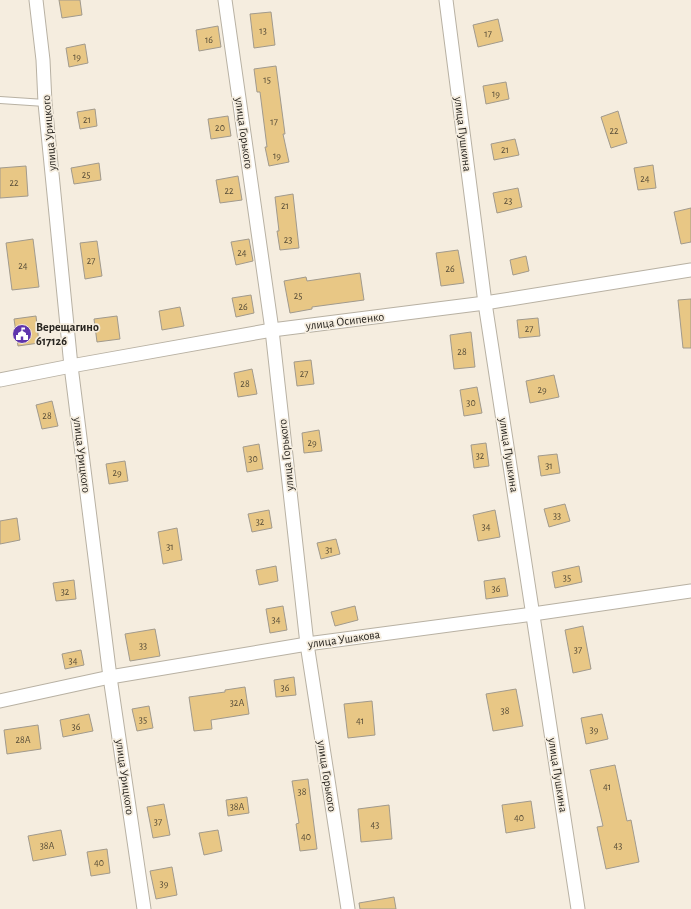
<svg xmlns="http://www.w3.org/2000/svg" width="691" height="909" font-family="'Alegreya Sans',sans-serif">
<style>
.building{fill:#e8c785;stroke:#a19a8d}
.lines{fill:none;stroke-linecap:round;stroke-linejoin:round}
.service-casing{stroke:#b8b1a3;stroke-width:8}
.minor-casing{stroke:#b8b1a3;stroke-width:15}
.service{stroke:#fff;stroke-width:6}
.minor{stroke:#fff;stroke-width:13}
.labels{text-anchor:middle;stroke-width:3.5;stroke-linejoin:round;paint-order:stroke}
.number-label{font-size:10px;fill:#564c38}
.street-label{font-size:12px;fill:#26231e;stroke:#f5eddf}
.poi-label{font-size:12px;font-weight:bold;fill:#26231e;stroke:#f5eddf;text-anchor:start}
</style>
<rect width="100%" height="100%" fill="#f5eddf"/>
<g class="building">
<polygon points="59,0 80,0 82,15 62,18"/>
<polygon points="271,12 275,45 254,48 250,14"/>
<polygon points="498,19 503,41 478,47 473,25"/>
<polygon points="218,26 221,47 199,51 196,30"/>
<polygon points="85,44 88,63 69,67 66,48"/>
<polygon points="276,66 285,134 283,134 289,162 269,166 265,147 267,147 260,92 257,92 254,69"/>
<polygon points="506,82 509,99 486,104 483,86"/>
<polygon points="95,109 97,126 80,129 77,112"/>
<polygon points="618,111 627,143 611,148 601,117"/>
<polygon points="228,116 231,136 211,139 208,119"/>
<polygon points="515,139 519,155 494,160 491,144"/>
<polygon points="99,163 101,180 74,184 71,168"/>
<polygon points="653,165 656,188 638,190 634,168"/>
<polygon points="26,166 28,196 0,198 0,168"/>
<polygon points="238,176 242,200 220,203 216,180"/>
<polygon points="518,188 522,207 497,213 493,193"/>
<polygon points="293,194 299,248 280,250 277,231 279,231 275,197"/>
<polygon points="691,208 691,242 681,244 674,212"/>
<polygon points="33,239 39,287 12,290 6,243"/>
<polygon points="249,239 253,261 236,265 231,242"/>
<polygon points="97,241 102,276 85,279 80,243"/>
<polygon points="458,250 464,283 441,286 436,253"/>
<polygon points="526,256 529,271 513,275 510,260"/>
<polygon points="360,273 364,300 312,307 312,309 290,313 284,281 306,277 307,281"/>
<polygon points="251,295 254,313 236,317 232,298"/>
<polygon points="691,299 691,348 683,348 678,300"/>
<polygon points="180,307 184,326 162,330 159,311"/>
<polygon points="36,316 39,343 18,346 14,319"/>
<polygon points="117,316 120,339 97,342 94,319"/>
<polygon points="538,318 540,336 519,338 517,320"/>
<polygon points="471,332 475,367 454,369 450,335"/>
<polygon points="311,360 314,384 297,386 294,362"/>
<polygon points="252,369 257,394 238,397 234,373"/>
<polygon points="554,375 559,397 530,403 526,381"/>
<polygon points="477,387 482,413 464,416 460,390"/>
<polygon points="52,401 58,426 42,429 36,405"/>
<polygon points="319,430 322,451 304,453 302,433"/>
<polygon points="486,443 489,466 474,468 471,445"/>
<polygon points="259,444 263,469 247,472 243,447"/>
<polygon points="557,454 560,473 541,476 538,456"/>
<polygon points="125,461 128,481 109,484 106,464"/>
<polygon points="565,504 570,521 549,527 544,509"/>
<polygon points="269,510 272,528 252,532 248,514"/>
<polygon points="495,510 500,537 478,541 473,515"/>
<polygon points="17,518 20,540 0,544 0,521"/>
<polygon points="177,528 182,560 163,564 158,532"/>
<polygon points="336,539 340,554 321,559 317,543"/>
<polygon points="276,566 278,581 259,585 256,570"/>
<polygon points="579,566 582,582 555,588 552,572"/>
<polygon points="505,578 508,596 486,599 484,581"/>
<polygon points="74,580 76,599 56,601 53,583"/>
<polygon points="283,606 287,630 270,633 266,609"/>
<polygon points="355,606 358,620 335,626 331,612"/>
<polygon points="583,626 591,669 573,673 565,630"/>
<polygon points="155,629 160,656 130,661 125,634"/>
<polygon points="81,650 84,665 65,669 62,654"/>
<polygon points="294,677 296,695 276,697 274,680"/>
<polygon points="245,687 249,714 211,720 212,729 194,731 189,697 225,692 225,690"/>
<polygon points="516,689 523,726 493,731 486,694"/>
<polygon points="372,701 375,735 348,738 344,704"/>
<polygon points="149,706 153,728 137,731 132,709"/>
<polygon points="89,714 93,731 63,737 60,720"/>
<polygon points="602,714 608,739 586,744 581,718"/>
<polygon points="38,725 41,749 7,754 4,730"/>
<polygon points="615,765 627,821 631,820 639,862 606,869 597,827 603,826 590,770"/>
<polygon points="308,779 317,849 300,851 296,824 299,823 292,781"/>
<polygon points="247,797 249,813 228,816 226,800"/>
<polygon points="531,801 535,828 506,833 502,805"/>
<polygon points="164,804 170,835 153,838 147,807"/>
<polygon points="389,805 392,839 361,842 358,809"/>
<polygon points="61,830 66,855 33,861 28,836"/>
<polygon points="218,830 222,851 204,855 199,833"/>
<polygon points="107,849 110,873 91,876 87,852"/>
<polygon points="172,867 177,895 156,899 150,871"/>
<polygon points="394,897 396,909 360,909 359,903"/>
</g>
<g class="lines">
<g class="service-casing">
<polyline id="service" points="0,100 45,103"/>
</g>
<g class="minor-casing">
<g id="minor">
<polyline points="36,0 43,60 45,103 71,366 110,677 144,909"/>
<polyline points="225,0 272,330 307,644 348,909"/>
<polyline points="446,0 485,303 578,909"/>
<polyline points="0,380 71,366 272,330 485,303 691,270"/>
<polyline points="0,701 110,677 307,644 533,614 691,591"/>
</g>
</g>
<use href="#service" class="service"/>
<use href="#minor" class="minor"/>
</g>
<defs>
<g id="civic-disc" transform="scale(1)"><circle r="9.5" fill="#5f35ad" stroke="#f5eddf"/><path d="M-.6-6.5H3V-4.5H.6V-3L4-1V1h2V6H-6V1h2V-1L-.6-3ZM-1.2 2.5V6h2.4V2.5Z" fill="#fff"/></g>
</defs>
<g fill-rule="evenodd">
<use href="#civic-disc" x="22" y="334"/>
</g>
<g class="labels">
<g class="number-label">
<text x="263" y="34">13</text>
<text x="488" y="37">17</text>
<text x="209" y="43">16</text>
<text x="77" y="60">19</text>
<text x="267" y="83">15</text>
<text x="496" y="97">19</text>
<text x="87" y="123">21</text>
<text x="274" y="125">17</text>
<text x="220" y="131">20</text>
<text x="614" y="134">22</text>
<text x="505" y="153">21</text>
<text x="277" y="159">19</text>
<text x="86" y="178">25</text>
<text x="645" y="182">24</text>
<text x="14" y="186">22</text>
<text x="229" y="194">22</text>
<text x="508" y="204">23</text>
<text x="285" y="209">21</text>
<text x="288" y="243">23</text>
<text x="242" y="256">24</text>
<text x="91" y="264">27</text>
<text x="23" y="269">24</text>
<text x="450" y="272">26</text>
<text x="298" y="299">25</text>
<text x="243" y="310">26</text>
<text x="529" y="332">27</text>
<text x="462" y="355">28</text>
<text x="304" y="377">27</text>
<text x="245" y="387">28</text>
<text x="542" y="393">29</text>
<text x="471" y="406">30</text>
<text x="47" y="419">28</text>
<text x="312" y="446">29</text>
<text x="480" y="459">32</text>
<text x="253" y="462">30</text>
<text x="549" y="469">31</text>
<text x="117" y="476">29</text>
<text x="557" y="519">33</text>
<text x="260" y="525">32</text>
<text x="486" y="530">34</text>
<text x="170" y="550">31</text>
<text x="329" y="553">31</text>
<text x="567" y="581">35</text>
<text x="496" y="592">36</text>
<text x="65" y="595">32</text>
<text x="276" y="623">34</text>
<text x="143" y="649">33</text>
<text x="578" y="653">37</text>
<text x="73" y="664">34</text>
<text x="285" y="691">36</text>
<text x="237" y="706">32А</text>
<text x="505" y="714">38</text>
<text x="143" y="723">35</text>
<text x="360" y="724">41</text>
<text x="76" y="730">36</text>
<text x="594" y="733">39</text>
<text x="23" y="743">28А</text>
<text x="607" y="790">41</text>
<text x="302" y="795">38</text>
<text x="237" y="810">38А</text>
<text x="519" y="821">40</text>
<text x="158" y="825">37</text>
<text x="375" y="828">43</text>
<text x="306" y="840">40</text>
<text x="47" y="849">38А</text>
<text x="618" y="849">43</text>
<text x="99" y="866">40</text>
<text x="164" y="887">39</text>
</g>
<g class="street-label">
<text transform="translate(49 133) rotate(-95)" y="4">улица Урицкого</text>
<text transform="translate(244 133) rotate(82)" y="4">улица Горького</text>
<text transform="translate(463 134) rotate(83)" y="4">улица Пушкина</text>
<text transform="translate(345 321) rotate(-7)" y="4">улица Осипенко</text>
<text transform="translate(82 455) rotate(83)" y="4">улица Урицкого</text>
<text transform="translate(286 455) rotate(-96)" y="4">улица Горького</text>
<text transform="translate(509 455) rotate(81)" y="4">улица Пушкина</text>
<text transform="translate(344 639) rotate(-8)" y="4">улица Ушакова</text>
<text transform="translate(558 775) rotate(81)" y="4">улица Пушкина</text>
<text transform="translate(327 776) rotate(81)" y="4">улица Горького</text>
<text transform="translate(125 777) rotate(82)" y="4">улица Урицкого</text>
</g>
<g class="poi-label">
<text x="36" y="331">Верещагино<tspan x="36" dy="14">617126</tspan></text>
</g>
</g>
</svg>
